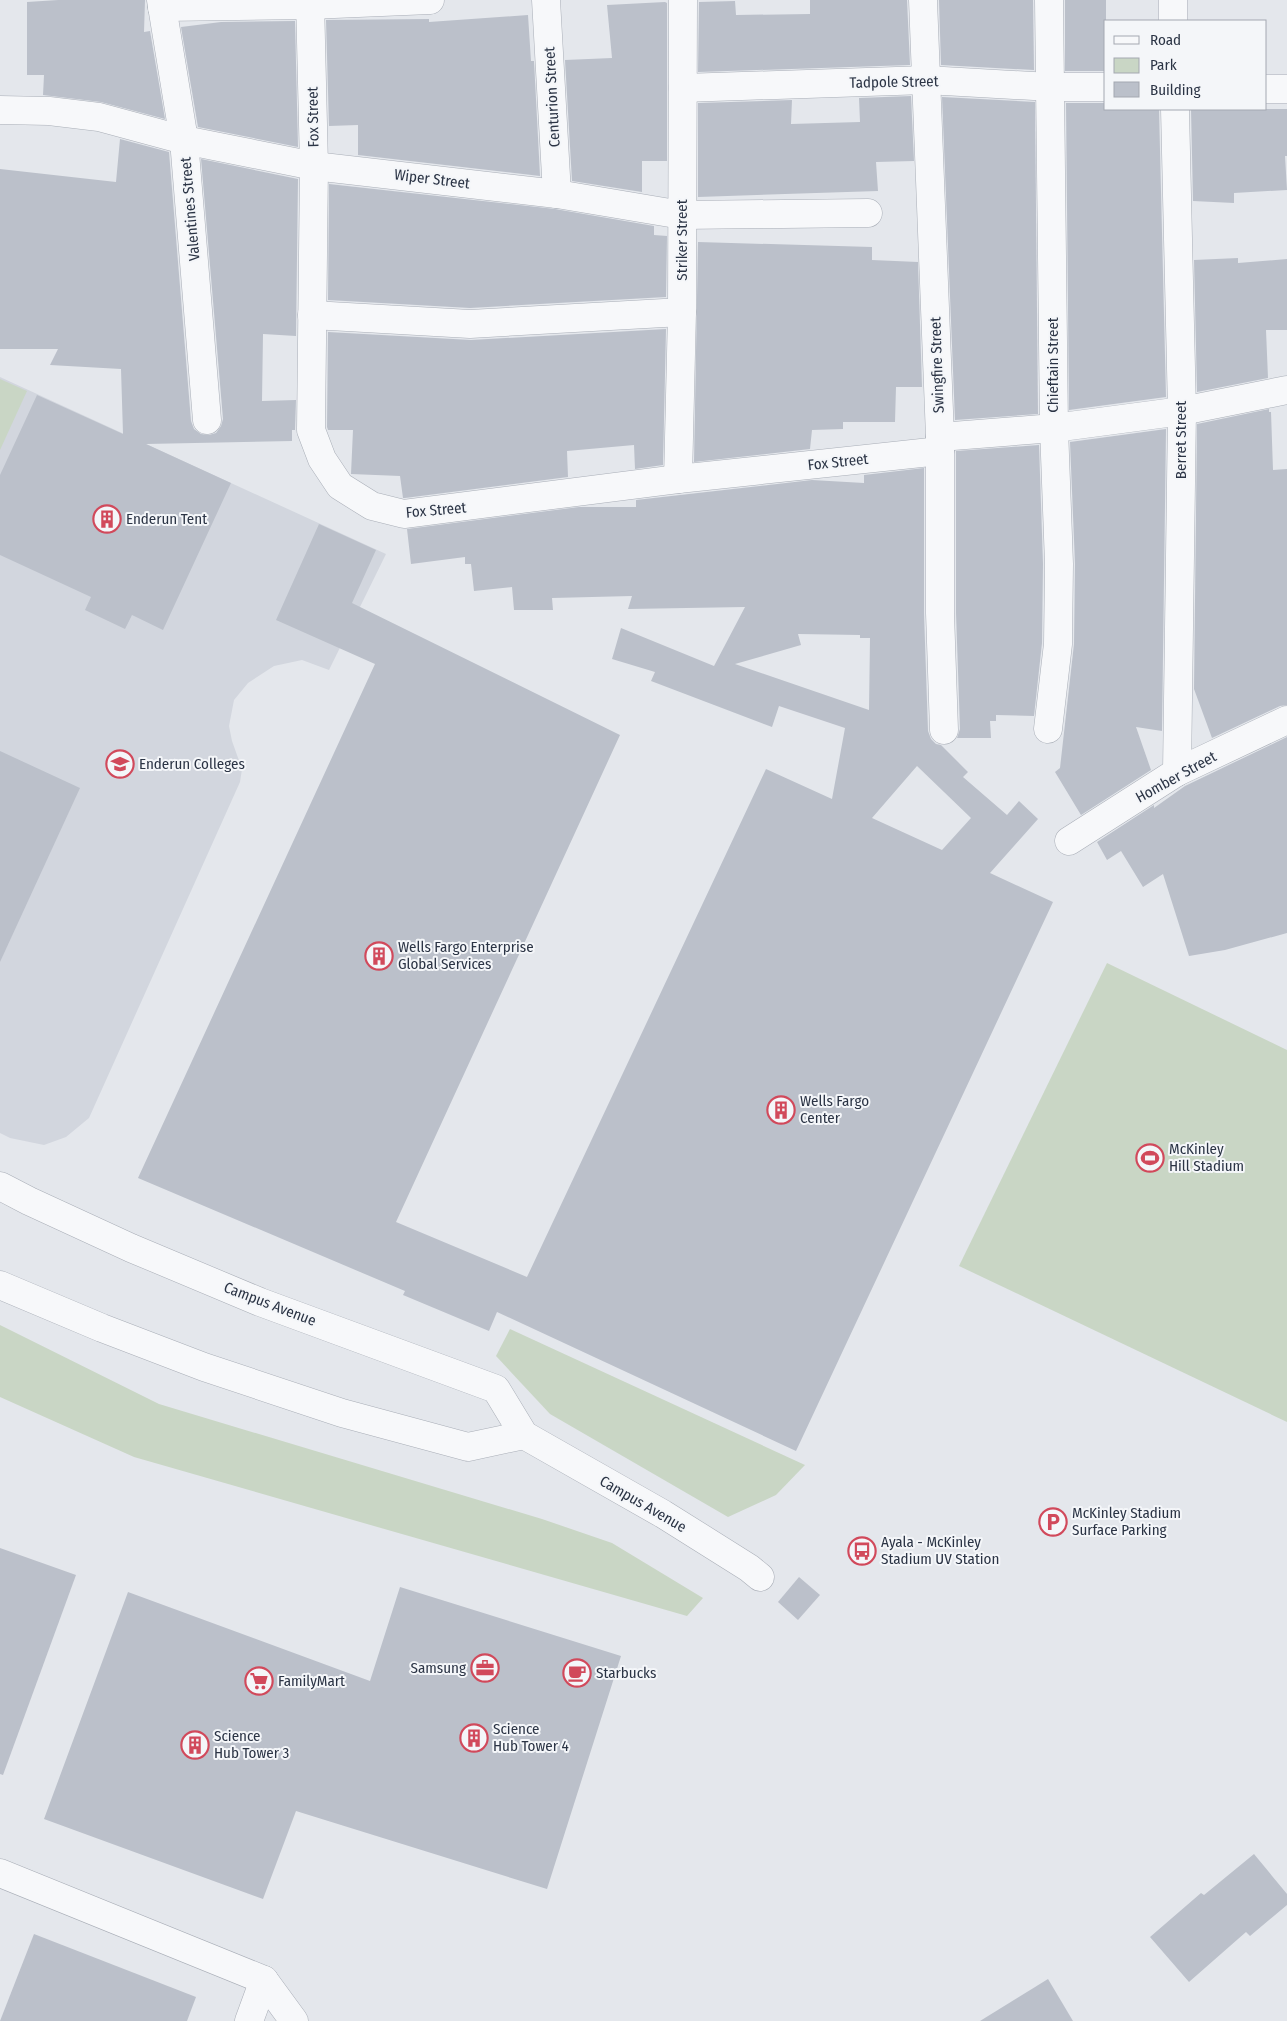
<svg xmlns="http://www.w3.org/2000/svg" width="1287" height="2021" font-family="'Fira Sans Condensed',sans-serif">
<style>
.built{fill:#d2d6de}
.green{fill:#c9d6c5}
.building{fill:#bbc0ca;fill-rule:evenodd}
.lines{fill:none;stroke-linecap:round;stroke-linejoin:round}
.minor-casing{stroke:#a9aeb7;stroke-width:29}
.minor{stroke:#f7f8fa;stroke-width:28}
.labels{text-anchor:middle;stroke-width:4;stroke-linejoin:round;paint-order:stroke}
.street-label{font-size:15px;fill:#2b3445;stroke:#f4f6f9}
.poi-label{font-size:15px;fill:#2b3445;stroke:#f4f6f9;text-anchor:start}
</style>
<rect width="100%" height="100%" fill="#e4e7ec"/>
<polygon class="built" points="0,377 386,554 329,670 302,660 274,666 248,683 234,700 229,726 232,741 242,769 240,782 89,1118 66,1137 44,1145 10,1138 0,1133"/>
<g class="green">
<polygon points="0,379 27,391 0,450"/>
<polygon points="1107,963 1287,1050 1287,1422 959,1266"/>
<polygon points="0,1325 159,1404 542,1519 612,1543 703,1598 687,1616 134,1457 0,1397"/>
<polygon points="510,1329 805,1465 776,1495 728,1517 550,1414 496,1356"/>
</g>
<g class="building">
<polygon points="58,0 145,0 144,32 150,31 165,119 101,102 43,95 44,75 27,75 27,2"/>
<polygon points="810,0 907,0 910,65 698,72 699,2 735,1 736,15 810,14"/>
<polygon points="939,0 1033,0 1034,70 941,65"/>
<rect x="1065" y="0" width="41" height="71"/>
<polygon points="665,2 667,3 667,161 642,161 642,192 572,181 565,60 612,58 607,5"/>
<polygon points="528,15 531,61 534,61 540,176 358,155 358,125 329,126 326,20 429,19 429,22"/>
<polygon points="295,21 298,147 198,127 181,27 221,22"/>
<polygon points="911,96 914,161 876,162 878,191 698,197 698,103 792,100 791,124 860,122 859,98"/>
<polygon points="942,97 1035,102 1038,414 955,420"/>
<polygon points="1066,103 1106,103 1106,109 1159,109 1166,397 1069,410"/>
<polygon points="1191,109 1287,109 1287,156 1285,156 1287,190 1234,193 1234,203 1193,201"/>
<polygon points="120,139 169,152 191,421 194,429 201,434 209,435 216,433 221,426 223,419 201,159 298,179 296,336 263,334 262,401 296,400 295,430 292,430 292,441 146,444 231,483 163,630 132,615 125,629 85,610 91,597 0,555 0,475 37,395 123,434 121,369 50,365 58,349 0,349 0,169 116,182"/>
<polygon points="329,184 555,209 654,226 654,235 667,236 666,297 470,308 328,300"/>
<polygon points="698,242 872,247 872,260 918,262 922,387 896,387 895,422 843,422 843,429 812,430 810,449 694,462"/>
<polygon points="1238,258 1238,263 1287,259 1287,330 1266,330 1268,378 1197,392 1194,260"/>
<polygon points="666,329 663,465 635,469 634,445 567,451 568,477 405,498 403,498 400,476 351,474 353,430 328,430 327,427 328,332 471,340"/>
<polygon points="1269,409 1269,412 1271,412 1273,470 1287,469 1287,705 1280,706 1212,738 1194,689 1197,424"/>
<polygon points="1166,429 1162,731 1136,727 1151,770 1081,815 1055,772 1060,768 1074,644 1075,564 1070,442"/>
<polygon points="1039,445 1043,564 1042,643 1034,716 996,715 996,721 990,721 991,738 957,738 960,729 956,613 956,451"/>
<path d="M 924,468 L 924,613 L 928,731 L 931,739 L 936,744 L 941,745 L 968,772 L 963,777 L 1007,815 L 1019,801 L 1038,819 L 990,873 L 1053,902 L 796,1451 L 497,1312 L 489,1331 L 403,1295 L 405,1291 L 138,1178 L 375,664 L 276,620 L 319,524 L 376,550 L 352,603 L 620,735 L 396,1222 L 527,1277 L 766,769 L 832,799 L 845,728 L 779,706 L 772,727 L 651,681 L 655,672 L 612,659 L 621,628 L 714,666 L 745,607 L 628,609 L 632,596 L 552,598 L 553,610 L 514,610 L 512,587 L 474,591 L 471,564 L 465,564 L 465,557 L 411,564 L 407,529 L 579,507 L 636,507 L 636,500 L 812,480 L 864,483 L 864,475 ZM 798,634 L 860,635 L 860,638 L 870,638 L 869,710 L 735,664 L 801,645 ZM 917,766 L 971,818 L 942,850 L 872,818 Z"/>
<polygon points="1287,737 1287,933 1225,950 1189,956 1163,874 1143,887 1121,851 1107,860 1097,842 1154,805 1154,808 1185,786"/>
<polygon points="0,751 80,788 0,962"/>
<polygon points="0,1548 76,1575 3,1775 0,1774"/>
<polygon points="799,1577 820,1595 798,1620 778,1602"/>
<polygon points="400,1587 621,1656 547,1889 296,1811 263,1899 44,1819 128,1592 370,1681"/>
<polygon points="1254,1854 1287,1894 1287,1905 1250,1936 1246,1932 1189,1982 1150,1937 1201,1893 1204,1895"/>
<polygon points="34,1934 196,1997 187,2021 0,2021"/>
<polygon points="1048,1979 1073,2021 980,2021"/>
</g>
<g class="lines">
<g class="minor-casing">
<g id="minor">
<polyline points="161,0 184,140 207,420"/>
<polyline points="310,0 314,166 311,430 322,459 340,486 372,506 404,514 678,479 940,451"/>
<polyline points="546,0 557,194"/>
<polyline points="923,0 940,437 940,613 944,730"/>
<polyline points="1173,0 1173,21"/>
<polyline points="162,7 310,5 430,0"/>
<polyline points="683,88 926,80 1051,87 1106,87"/>
<polyline points="1266,89 1287,89"/>
<polyline points="1175,109 1182,411 1177,772"/>
<polyline points="0,110 49,111 99,117 184,140 314,166 557,194 682,215 868,213"/>
<polyline points="312,315 470,324 682,312"/>
<polyline points="940,437 1054,428 1182,411 1287,390"/>
<polyline points="678,479 682,312 683,0"/>
<polyline points="1048,729 1058,644 1059,564 1054,428 1049,0"/>
<polyline points="1069,841 1177,772 1287,720"/>
<polyline points="0,1186 29,1201 131,1248 260,1302 496,1389 524,1435 663,1514 749,1568 760,1577"/>
<polyline points="0,1285 102,1328 204,1367 342,1413 468,1447 524,1435"/>
<polyline points="0,1873 264,1980 294,2021"/>
<polyline points="249,2021 264,1980"/>
</g>
</g>
<use href="#minor" class="minor"/>
</g>
<defs>
<g id="building-ring" transform="scale(1.4375)"><circle r="9.5" fill="#f4f6f9" stroke="#d1495b" stroke-width="1.5"/><path d="M-4-6H4V6H1V3H-1V6H-4ZM-2.5-4.3h1.7v1.8h-1.7ZM.8-4.3h1.7v1.8H.8ZM-2.5-1h1.7V.8h-1.7ZM.8-1h1.7V.8H.8Z" fill="#d1495b"/></g>
<g id="university-ring" transform="scale(1.4375)"><circle r="9.5" fill="#f4f6f9" stroke="#d1495b" stroke-width="1.5"/><path d="M0-5L7-2L0 1L-7-2ZM-4 1L0 2.5L4 1V4Q0 6-4 4Z" fill="#d1495b"/></g>
<g id="stadium-ring" transform="scale(1.4375)"><circle r="9.5" fill="#f4f6f9" stroke="#d1495b" stroke-width="1.5"/><path d="M0-5a6.5 5 0 1 0 0 10a6.5 5 0 1 0 0-10ZM-3.5-1.8h7v3.6h-7Z" fill="#d1495b"/></g>
<g id="parking-ring" transform="scale(1.4375)"><circle r="9.5" fill="#f4f6f9" stroke="#d1495b" stroke-width="1.5"/><path d="M-3.5-5.5H1a3.5 3.5 0 0 1 0 7H-1V5.5H-3.5ZM-1-3.4V-.6H.8a1.4 1.4 0 0 0 0-2.8Z" fill="#d1495b"/></g>
<g id="bus-ring" transform="scale(1.4375)"><circle r="9.5" fill="#f4f6f9" stroke="#d1495b" stroke-width="1.5"/><path d="M-5-6H5V4H4V6H2V4H-2V6H-4V4H-5ZM-3.5-4V0h7V-4ZM-3.5 1.2v1.5H-2V1.2ZM2 1.2v1.5H3.5V1.2Z" fill="#d1495b"/></g>
<g id="office-ring" transform="scale(1.4375)"><circle r="9.5" fill="#f4f6f9" stroke="#d1495b" stroke-width="1.5"/><path d="M-6-3h4V-5.5h4V-3h4V5H-6ZM-1-4.5V-3h2v-1.5ZM-6 0V1H6V0Z" fill="#d1495b"/></g>
<g id="cafe-ring" transform="scale(1.4375)"><circle r="9.5" fill="#f4f6f9" stroke="#d1495b" stroke-width="1.5"/><path d="M-5.5-4.5H6V0H3Q3 3.5 0 3.5H-2.5Q-5.5 3.5-5.5 0ZM3-3.2v2h1.7v-2ZM-6 4.5H4V6H-6Z" fill="#d1495b"/></g>
<g id="supermarket-ring" transform="scale(1.4375)"><circle r="9.5" fill="#f4f6f9" stroke="#d1495b" stroke-width="1.5"/><path d="M-6-5.5h2.5l.6 2H6L4.5 2H-2.5L-4.4-4H-6ZM-1.5 3.2a1.3 1.3 0 1 0 .1 0ZM3 3.2a1.3 1.3 0 1 0 .1 0Z" fill="#d1495b"/></g>
</defs>
<g fill-rule="evenodd">
<use href="#building-ring" x="107" y="519"/>
<use href="#university-ring" x="120" y="764"/>
<use href="#building-ring" x="379" y="956"/>
<use href="#building-ring" x="781" y="1110"/>
<use href="#stadium-ring" x="1150" y="1158"/>
<use href="#parking-ring" x="1053" y="1522"/>
<use href="#bus-ring" x="862" y="1551"/>
<use href="#office-ring" x="485" y="1668"/>
<use href="#cafe-ring" x="577" y="1673"/>
<use href="#supermarket-ring" x="259" y="1681"/>
<use href="#building-ring" x="474" y="1738"/>
<use href="#building-ring" x="195" y="1745"/>
</g>
<g class="labels">
<g class="street-label">
<text transform="translate(894 82) rotate(-1)" y="5">Tadpole Street</text>
<text transform="translate(552 97) rotate(-93)" y="5">Centurion Street</text>
<text transform="translate(313 117) rotate(-91)" y="5">Fox Street</text>
<text transform="translate(432 179) rotate(7)" y="5">Wiper Street</text>
<text transform="translate(190 209) rotate(-95)" y="5">Valentines Street</text>
<text transform="translate(682 240) rotate(-90)" y="5">Striker Street</text>
<text transform="translate(937 365) rotate(-92)" y="5">Swingfire Street</text>
<text transform="translate(1053 365) rotate(-90)" y="5">Chieftain Street</text>
<text transform="translate(1181 440) rotate(-90)" y="5">Berret Street</text>
<text transform="translate(838 462) rotate(-6)" y="5">Fox Street</text>
<text transform="translate(436 510) rotate(-5)" y="5">Fox Street</text>
<text transform="translate(1176 777) rotate(-29)" y="5">Homber Street</text>
<text transform="translate(270 1304) rotate(21)" y="5">Campus Avenue</text>
<text transform="translate(643 1504) rotate(30)" y="5">Campus Avenue</text>
</g>
<g class="poi-label">
<text x="126" y="524">Enderun Tent</text>
<text x="139" y="769">Enderun Colleges</text>
<text x="398" y="952">Wells Fargo Enterprise<tspan x="398" dy="17">Global Services</tspan></text>
<text x="800" y="1106">Wells Fargo<tspan x="800" dy="17">Center</tspan></text>
<text x="1169" y="1154">McKinley<tspan x="1169" dy="17">Hill Stadium</tspan></text>
<text x="1072" y="1518">McKinley Stadium<tspan x="1072" dy="17">Surface Parking</tspan></text>
<text x="881" y="1547">Ayala - McKinley<tspan x="881" dy="17">Stadium UV Station</tspan></text>
<text x="466" y="1673" text-anchor="end">Samsung</text>
<text x="596" y="1678">Starbucks</text>
<text x="278" y="1686">FamilyMart</text>
<text x="493" y="1734">Science<tspan x="493" dy="17">Hub Tower 4</tspan></text>
<text x="214" y="1741">Science<tspan x="214" dy="17">Hub Tower 3</tspan></text>
</g>
</g>
<rect x="1104" y="20" width="162" height="90" fill="#f4f6f9" stroke="#a4a8b1"/>
<rect x="1114" y="36" width="25" height="8" fill="#f7f8fa" stroke="#a4a8b1"/>
<text x="1150" y="45" font-size="15" fill="#2b3445">Road</text>
<rect x="1114" y="58" width="25" height="15" fill="#c9d6c5" stroke="#a4a8b1"/>
<text x="1150" y="70" font-size="15" fill="#2b3445">Park</text>
<rect x="1114" y="82" width="25" height="15" fill="#bbc0ca" stroke="#a4a8b1"/>
<text x="1150" y="95" font-size="15" fill="#2b3445">Building</text>
</svg>
